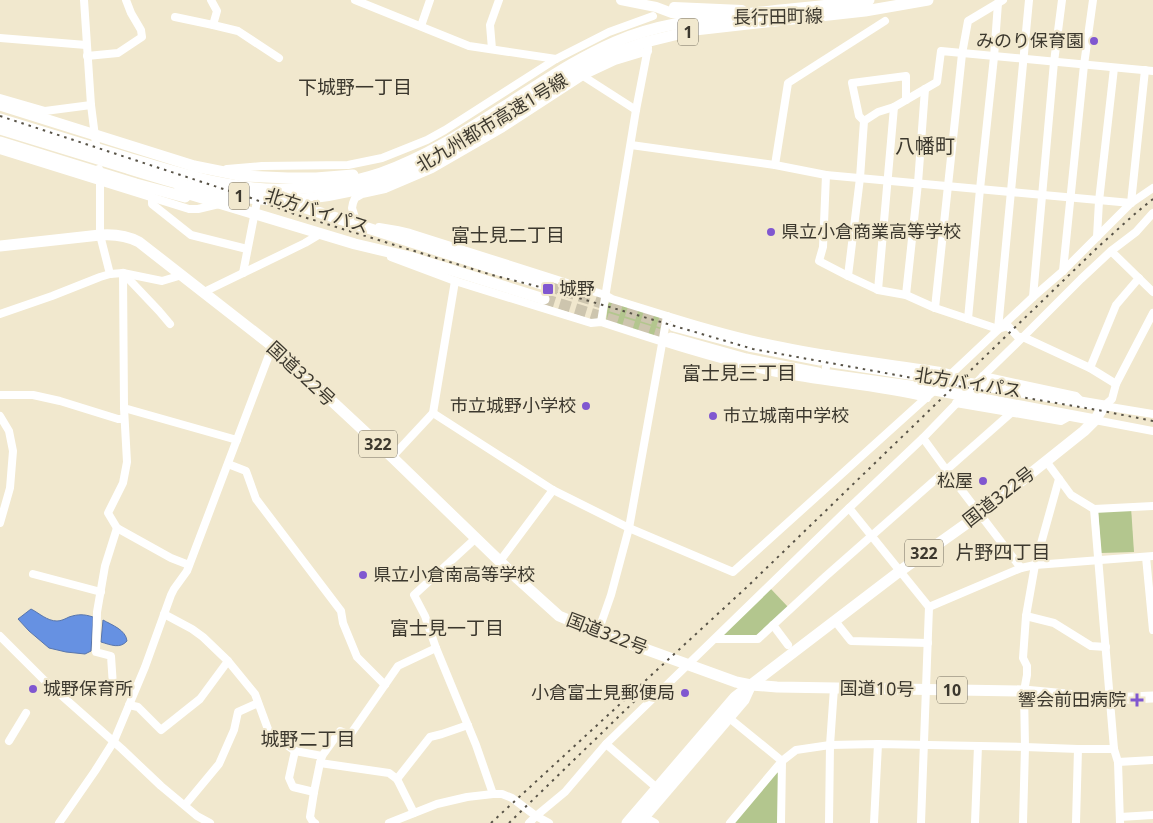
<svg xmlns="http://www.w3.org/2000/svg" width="1153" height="823" font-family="'Noto Sans','Noto Sans JP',sans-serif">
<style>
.green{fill:#b3c68e}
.water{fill:#6691e2;stroke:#5976ac}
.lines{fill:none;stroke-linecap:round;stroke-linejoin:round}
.highway-tunnel{stroke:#cdc5ae;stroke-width:11;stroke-dasharray:11 5.5;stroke-linecap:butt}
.minor{stroke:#fff;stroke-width:8}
.major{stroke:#fff;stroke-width:10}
.highway{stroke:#fff;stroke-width:11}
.rail{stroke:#585347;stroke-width:2;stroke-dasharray:2.5 5;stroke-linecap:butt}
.poi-dot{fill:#8057d0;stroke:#f1e8ce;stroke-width:2}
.labels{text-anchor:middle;stroke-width:4.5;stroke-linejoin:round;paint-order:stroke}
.shield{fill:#f1e8ce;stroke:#726d5e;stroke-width:1}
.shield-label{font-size:16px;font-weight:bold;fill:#3c382e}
.street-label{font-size:18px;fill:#3c382e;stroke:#f1e8ce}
.poi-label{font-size:18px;fill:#3c382e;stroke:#f1e8ce;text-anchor:end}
.neighbourhood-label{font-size:19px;fill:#3c382e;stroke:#f1e8ce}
.quarter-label{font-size:20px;fill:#3c382e;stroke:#f1e8ce}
</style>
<rect width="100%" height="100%" fill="#f1e8ce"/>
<g class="green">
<polygon points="610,302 661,317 662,321 660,332 655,336 606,321 608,304"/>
<polygon points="1131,507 1134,552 1101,553 1098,509"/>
<polygon points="770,588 789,608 757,638 719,637"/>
<polygon points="776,772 780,774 779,823 733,823"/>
</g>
<g class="water">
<path d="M 31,609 C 39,613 47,621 57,621 C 61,621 65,619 69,617 C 78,614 84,614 93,617 L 91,651 L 85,654 L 66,652 L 49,648 L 29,631 L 18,619 Z"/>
<path d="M 103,620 C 112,625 126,630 127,641 C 120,649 111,645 101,642 Z"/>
</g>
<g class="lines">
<g class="highway-tunnel">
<polyline points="548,286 674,326"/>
<polyline points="544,299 671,338"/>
</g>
<g class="minor">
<polyline points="84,0 91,105 97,152"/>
<polyline points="211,0 217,11 213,25 238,31 279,58"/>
<polyline points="355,0 469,46 556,59"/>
<polyline points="175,17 213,25"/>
<polyline points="421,26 430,0"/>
<polyline points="0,38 86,45"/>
<polyline points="492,49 490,25 499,0"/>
<polyline points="87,56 118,53 142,37 141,30 131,13 126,0"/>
<polyline points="583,76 636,110"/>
<polyline points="0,98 45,111 91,105"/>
<polyline points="864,121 859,116 852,83 906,76 906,100"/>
<polyline points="631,145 775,165 826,175 1131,203"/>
<polyline points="0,150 189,209 198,209 219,204"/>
<polyline points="775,165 788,83 885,21"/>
<polyline points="99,169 100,181 100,235 110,274"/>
<polyline points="227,169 262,166 348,165 382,158 427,140 445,130 556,59 609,32 653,16"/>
<polyline points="826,175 823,247 819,261 848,276 878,290 906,295 935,308 998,329 1008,326 1018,337 1023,337 1090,368 1116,384"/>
<polyline points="152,197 152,204 191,235 247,249"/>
<polyline points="1131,203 1145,70"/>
<polyline points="360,224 357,224 352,208 353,203 355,198 362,194 385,189 432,169 503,128 583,76 615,61 648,51"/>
<path d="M 379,227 L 397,230 L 410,233 L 605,295 L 612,299 C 668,316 724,335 782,346 C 834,357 888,363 941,371 L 952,374"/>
<polyline points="1097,237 1099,201 1114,68"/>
<polyline points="1111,251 1153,292"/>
<path d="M 391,257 L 455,281 L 591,323 L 601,322 C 659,341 717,360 777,373 C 826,383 878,386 927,398"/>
<polyline points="1063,271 1084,65 1093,0"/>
<polyline points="123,273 124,408 127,462 123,483 108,513 117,528 171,558 189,565"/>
<polyline points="123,273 159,311 170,324"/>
<polyline points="243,273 258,196"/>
<polyline points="848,276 860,178 864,121 878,112 894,107"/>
<polyline points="878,290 894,107 937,82 941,51 1153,71"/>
<polyline points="204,292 305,243 320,234"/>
<polyline points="906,295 918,183 925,89"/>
<polyline points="1033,297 1054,62 1062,0"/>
<polyline points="935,308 962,54 968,21 1003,0"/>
<polyline points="0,314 52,296 100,277 110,274 123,273 162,281 182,275"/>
<polyline points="968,319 980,189 994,57 998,3"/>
<polyline points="601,322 636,110 648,48"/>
<polyline points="998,329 1029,0"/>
<polyline points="1090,368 1116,305 1139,278"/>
<polyline points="949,376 1033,297 1063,271 1131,203 1153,188"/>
<polyline points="983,376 1076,396 1081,401"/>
<polyline points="824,380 828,354"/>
<polyline points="0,395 33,395 60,401 118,419 124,419"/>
<polyline points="956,403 1061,421 1070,416"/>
<polyline points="1104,406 1112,399 1116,384 1153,313"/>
<polyline points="1104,406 1153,414"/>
<polyline points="124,408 237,440"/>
<polyline points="433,413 553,490 629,528 733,572 937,388"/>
<polyline points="0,416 9,431 13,451 10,488 0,523"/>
<polyline points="1095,420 1153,431"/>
<polyline points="923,438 947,471 1021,568"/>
<polyline points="392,457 433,413 455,281"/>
<polyline points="1046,461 1071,495 1094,509 1114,749 1118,762 1120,823"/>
<polyline points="228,464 246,471 256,499 341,611 343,623 357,657 385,685"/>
<polyline points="849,508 929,607 921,823"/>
<polyline points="1094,509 1153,506"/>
<polyline points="117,528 105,566 97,612 96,652 111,656 113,686 134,692"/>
<polyline points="476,538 414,595 425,616 436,648 476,745 493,794"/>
<polyline points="1146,557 1153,630"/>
<polyline points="500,561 553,490"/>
<polyline points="33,574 101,592"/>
<polyline points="929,607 1021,568 1035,565 1153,556"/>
<polyline points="164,614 192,629 203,637 228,661 255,694 269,732 295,751 322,756"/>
<polyline points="1026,616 1054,623 1091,646 1106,647"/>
<polyline points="835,621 851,641 928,643"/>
<polyline points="598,632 611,595 629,528 667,316"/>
<polyline points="0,636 44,680 122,749 161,786 197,816 210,823"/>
<polyline points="716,639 758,639 773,625"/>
<polyline points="788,645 773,625 826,576 1011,413"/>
<polyline points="129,705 138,707 161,730 200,699 228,661"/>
<polyline points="728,717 782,761"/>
<polyline points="9,741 26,713"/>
<polyline points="606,744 849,508 923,438 983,376 1023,337 1081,279 1111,251 1136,232 1153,213"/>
<polyline points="295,751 289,778 293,787 314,792"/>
<polyline points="1118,762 1153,760"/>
<polyline points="397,779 430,737 442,734 468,725"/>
<polyline points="185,805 219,764 234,730 238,712 258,703"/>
<polyline points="414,813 397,779 389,773 320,763 322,756 340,731 350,735 398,666 436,648"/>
<polyline points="644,817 655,823"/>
<polyline points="1120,817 1153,815"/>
<polyline points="59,823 95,771 114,741 145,667 171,595 174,589 187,571 269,355 276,349"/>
<polyline points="315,823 313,822 310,817 314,792 320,763"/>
<polyline points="389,823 437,804 467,797 493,794 502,794 512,798 536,816 549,823"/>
<polyline points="529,823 536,816 565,792 606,744 657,788"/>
<polyline points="730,823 782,761 796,750 830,745 878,744 1025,747 1078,749 1114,749"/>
<polyline points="781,823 782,761"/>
<polyline points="829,823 830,745 834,688"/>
<polyline points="874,823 878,744"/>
<polyline points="975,823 978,746"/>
<polyline points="1023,823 1025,747 1024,691 1027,675 1027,666 1023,658 1026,616 1035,565 1059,479"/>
<polyline points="1076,823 1078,749"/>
</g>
<g class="major">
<polyline points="621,0 656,7 672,13 706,16"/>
<polyline points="674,7 742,10"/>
</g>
<g class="highway">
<polyline points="0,105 194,166 244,176 288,178 316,178 353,175"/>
<path d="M 0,119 C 43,132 85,145 128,158 C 179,173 232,191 286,189 C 318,188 351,183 381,173 C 435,154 482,120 530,90 C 558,72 585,55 615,42 C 656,24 701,19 745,14 C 786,9 828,6 869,0"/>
<path d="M 0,129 C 42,142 84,155 127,168 C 178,184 232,201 286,200 C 346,198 399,180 451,151 L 572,75 L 596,61 L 620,51 L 646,42 L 695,30 L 865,11 L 928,0"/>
<polyline points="0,142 136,184 185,197"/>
<polyline points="179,191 355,244 410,257 544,299"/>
<polyline points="290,203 548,286"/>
<path d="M 0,246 L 100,235 C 114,234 126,235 139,242 L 276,349 L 392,457 L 518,579 L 559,616 L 598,632 L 736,682 L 751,685 L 777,687 L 1024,691 L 1109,699 L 1153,697"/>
<polyline points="674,326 749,346 820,360"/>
<polyline points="671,338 746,359 818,373"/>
<polyline points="830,375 924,388 1095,420"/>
<polyline points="627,823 735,697 900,571 980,514 1084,431 1095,420 1104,406 986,386 832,362"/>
<polyline points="639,823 744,700 749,689"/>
</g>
<g class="rail">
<polyline points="0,116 251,198 294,214 492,275 548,289 753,349 979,390 1103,411 1153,421"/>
<polyline points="491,823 748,586 1098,247 1137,212 1153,199"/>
<polyline points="509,823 644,692"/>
</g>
</g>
<g class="poi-dot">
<circle cx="1094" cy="41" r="5"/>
<circle cx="771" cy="232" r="5"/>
<rect x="542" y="283" width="12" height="12" rx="2.5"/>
<circle cx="586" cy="406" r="5"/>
<circle cx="713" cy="416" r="5"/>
<circle cx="983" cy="481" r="5"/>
<circle cx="363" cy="575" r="5"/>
<circle cx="33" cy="689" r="5"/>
<circle cx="685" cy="693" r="5"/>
<path d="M1134.5 692.5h5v5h5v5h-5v5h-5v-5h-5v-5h5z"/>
</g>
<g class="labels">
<g class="shield">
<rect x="678" y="18.5" width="20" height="27" rx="4"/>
<rect x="229" y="182.5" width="20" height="27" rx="4"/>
<rect x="359" y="430.5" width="38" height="27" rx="4"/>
<rect x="905" y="539.5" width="38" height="27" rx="4"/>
<rect x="937" y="676.5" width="30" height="27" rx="4"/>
</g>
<g class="shield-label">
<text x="688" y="38">1</text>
<text x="239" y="202">1</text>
<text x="378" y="450">322</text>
<text x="924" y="559">322</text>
<text x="952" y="696">10</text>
</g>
<g class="street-label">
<text transform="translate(778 17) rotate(-1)" y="6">長行田町線</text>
<text transform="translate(492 123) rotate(-31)" y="6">北九州都市高速1号線</text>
<text transform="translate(317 211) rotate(18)" y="6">北方バイパス</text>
<text transform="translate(301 374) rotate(43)" y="6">国道322号</text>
<text transform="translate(968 383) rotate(9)" y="6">北方バイパス</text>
<text transform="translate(999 497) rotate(-38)" y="6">国道322号</text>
<text transform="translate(607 634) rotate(21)" y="6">国道322号</text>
<text transform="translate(877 689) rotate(1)" y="6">国道10号</text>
</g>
<g class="poi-label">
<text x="1084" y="47">みのり保育園</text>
<text x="781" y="238" text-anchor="start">県立小倉商業高等学校</text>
<text x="559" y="295" text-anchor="start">城野</text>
<text x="576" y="412">市立城野小学校</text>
<text x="723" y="422" text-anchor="start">市立城南中学校</text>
<text x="973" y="487">松屋</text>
<text x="373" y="581" text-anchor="start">県立小倉南高等学校</text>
<text x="43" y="695" text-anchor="start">城野保育所</text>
<text x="675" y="699">小倉富士見郵便局</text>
<text x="1126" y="706">響会前田病院</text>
</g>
<g class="neighbourhood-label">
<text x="355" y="94">下城野一丁目</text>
<text x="508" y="242">富士見二丁目</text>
<text x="739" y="380">富士見三丁目</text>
<text x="1003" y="559">片野四丁目</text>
<text x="447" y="635">富士見一丁目</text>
<text x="308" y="746">城野二丁目</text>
</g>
<g class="quarter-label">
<text x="925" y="153">八幡町</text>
</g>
</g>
</svg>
